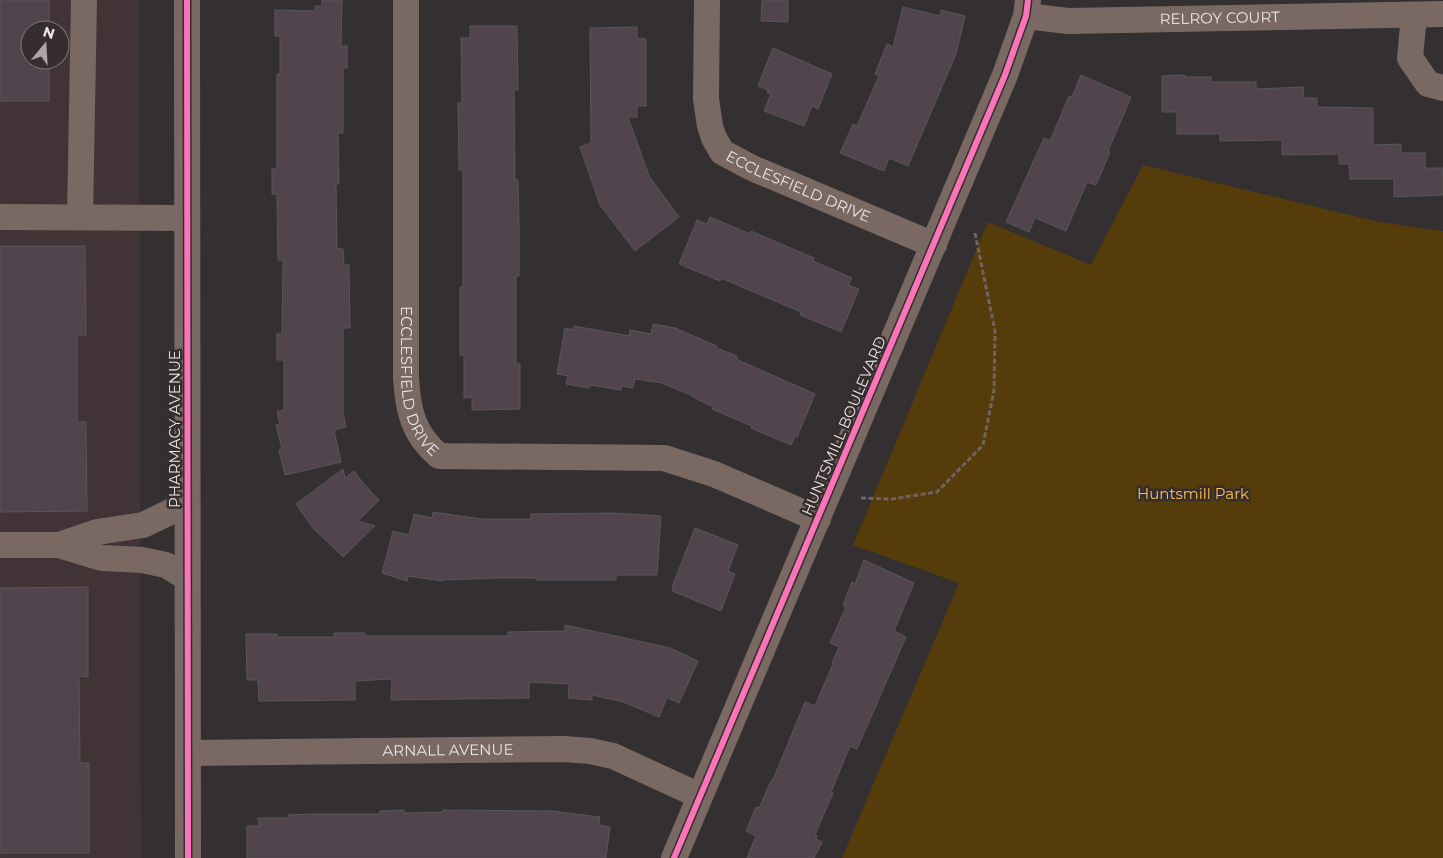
<svg xmlns="http://www.w3.org/2000/svg" width="1443" height="858" font-family="Montserrat,sans-serif">
<style>
.built{fill:#423336;fill-rule:evenodd}
.green{fill:#573c0b}
.building{fill:#51444d;stroke:#5a5758}
.lines{fill:none;stroke-linecap:round;stroke-linejoin:round}
.path{stroke:#6f6461;stroke-width:3;stroke-dasharray:5 2.5;stroke-linecap:butt}
.minor{stroke:#7a6962;stroke-width:26}
.cycleway-casing{stroke:#362d2f;stroke-width:9}
.cycleway{stroke:#fb73b8;stroke-width:6}
.labels{text-anchor:middle;stroke-width:5;stroke-linejoin:round;paint-order:stroke}
.street-label{font-size:15px;fill:#ebe5e6;stroke:#362d2f}
.park-label{font-size:15px;fill:#ffbe51;stroke:#362d2f}
</style>
<rect width="100%" height="100%" fill="#342f30"/>
<path class="built" d="M 0,0 L 139,0 L 141,858 L 0,858 ZM 30,30 L 60,30 L 60,60 L 30,60 Z"/>
<polygon class="green" points="1143,165 1379,222 1443,231 1443,858 842,858 959,583 853,545 988,222 1091,265"/>
<g class="building">
<polygon points="0,0 49,0 49,30 30,30 30,60 49,60 49,101 0,101"/>
<polygon points="322,0 342,0 341,46 347,46 347,68 343,68 343,133 338,133 339,184 336,184 337,249 343,249 344,265 349,265 350,328 343,328 343,413 346,427 334,430 341,462 285,475 279,450 282,449 276,425 280,424 277,412 284,410 284,360 277,360 277,334 282,334 283,260 278,260 277,194 272,194 272,169 277,169 277,74 280,74 280,36 275,36 275,10 315,11 315,6 322,6"/>
<polygon points="762,0 788,0 788,22 761,21"/>
<polygon points="903,7 940,16 941,10 965,16 956,54 908,166 889,158 884,171 840,153 853,124 857,126 879,76 875,74 887,44 893,47"/>
<polygon points="470,26 517,26 518,90 514,90 515,180 518,180 519,223 519,276 516,276 516,364 520,364 520,409 472,410 472,397 464,398 464,355 460,355 460,287 463,287 463,170 459,170 458,103 462,103 461,38 470,38"/>
<polygon points="637,27 637,38 646,39 646,106 637,106 637,117 628,117 649,176 679,217 635,251 600,205 580,147 591,143 590,28"/>
<polygon points="773,48 832,74 818,109 812,106 804,126 764,111 771,94 767,93 768,90 758,86"/>
<polygon points="1081,75 1131,97 1108,151 1110,152 1096,185 1087,182 1066,231 1035,218 1029,232 1006,222 1044,138 1050,141 1069,96 1072,97"/>
<polygon points="1185,75 1185,77 1211,77 1211,82 1256,82 1256,89 1303,87 1304,98 1317,98 1317,107 1373,108 1373,145 1401,144 1401,153 1425,153 1425,168 1443,168 1443,195 1394,197 1394,179 1350,179 1349,164 1339,164 1339,154 1282,155 1282,140 1220,141 1220,134 1177,134 1177,112 1162,112 1162,76"/>
<polygon points="710,217 750,234 751,231 814,258 813,261 852,278 848,285 859,289 841,332 800,315 801,312 721,278 720,281 679,264 697,220 707,224"/>
<polygon points="0,246 85,246 86,335 77,335 77,422 86,422 87,511 0,512"/>
<polygon points="653,324 675,328 717,346 716,348 737,356 736,359 815,394 797,437 795,436 791,445 751,428 752,426 712,409 713,407 693,397 693,396 662,383 635,379 633,388 622,386 621,390 590,385 589,388 566,384 568,376 557,374 565,328 573,330 574,326 629,336 630,330 651,334"/>
<polygon points="343,469 345,478 354,471 363,483 379,500 358,521 375,526 343,557 312,527 296,504"/>
<polygon points="433,512 481,519 531,519 531,514 612,513 661,516 657,575 616,575 616,580 536,580 536,578 497,578 443,580 443,581 408,576 407,581 382,573 393,531 409,535 414,514 432,518"/>
<polygon points="695,528 738,545 728,571 735,574 721,611 672,591 674,588 672,587"/>
<polygon points="864,560 914,583 894,631 906,637 857,749 850,746 831,792 833,793 815,835 817,836 816,839 822,842 814,858 747,858 756,836 746,831 756,807 759,808 772,779 773,780 805,702 815,706 833,664 832,663 839,647 830,643 846,607 843,605 852,582 855,584"/>
<polygon points="88,587 88,677 79,676 80,763 89,763 89,853 0,853 0,588"/>
<polygon points="565,625 670,648 698,661 679,703 667,698 659,717 623,702 592,695 592,700 568,698 569,684 529,682 529,698 391,700 392,679 355,681 355,700 259,701 258,680 247,680 246,634 277,634 277,637 334,637 334,633 365,633 365,636 508,636 508,632 565,631"/>
<polygon points="404,810 404,813 443,812 443,810 552,811 600,817 599,825 610,827 606,858 247,858 247,826 259,826 258,818 288,818 288,815 313,814 380,814 380,811"/>
</g>
<g class="lines">
<polyline class="path" points="861,498 892,499 937,492 983,445 994,390 995,331 975,233"/>
<g class="minor">
<polyline points="187,0 188,858"/>
<path id="s1" d="M 406,0 L 406,378 C 408,411 413,434 439,456 L 664,458 L 714,474 L 818,519"/>
<path id="s2" d="M 707,0 L 706,99 L 710,126 L 714,138 L 722,152 L 752,168 L 934,245"/>
<polyline points="1414,15 1410,58 1428,84 1443,88"/>
<path id="s3" d="M 1026,16 L 1068,21 L 1443,14"/>
<polyline points="0,217 187,218"/>
<polyline points="80,217 84,0"/>
<polyline points="0,545 59,545 102,558 142,560 166,565 187,578"/>
<polyline points="59,545 97,532 143,525 187,504"/>
<path id="s4" d="M 188,753 L 563,749 L 590,751 L 613,756 L 700,796"/>
<polyline points="674,858 1005,75 1026,16 1028,0"/>
</g>
<g class="cycleway-casing">
<g id="cycleway">
<polyline points="187,0 188,858"/>
<polyline points="674,858 1005,75 1026,16 1028,0"/>
</g>
</g>
<use href="#cycleway" class="cycleway"/>
</g>
<g class="labels">
<g class="street-label">
<text dy="5" stroke="none"><textPath href="#s3" startOffset="194">RELROY COURT</textPath></text>
<text dy="5" stroke="none"><textPath href="#s2" startOffset="239">ECCLESFIELD DRIVE</textPath></text>
<text dy="5" stroke="none"><textPath href="#s1" startOffset="384">ECCLESFIELD DRIVE</textPath></text>
<text transform="translate(844 426) rotate(-67)" y="5">HUNTSMILL BOULEVARD</text>
<text transform="translate(175 429) rotate(-90)" y="5">PHARMACY AVENUE</text>
<text dy="5" stroke="none"><textPath href="#s4" startOffset="260">ARNALL AVENUE</textPath></text>
</g>
<g class="park-label">
<text x="1193" y="499">Huntsmill Park</text>
</g>
</g>
<g transform="translate(45 45) rotate(18)"><circle r="24" fill="#362d2f" stroke="#7e7778"/>
<path d="M0-4L9 19L0 12L-9 19Z" fill="#aba5a6"/>
<text y="-8" font-size="14" font-weight="bold" text-anchor="middle" fill="#ebe5e6">N</text>
</g>
</svg>
